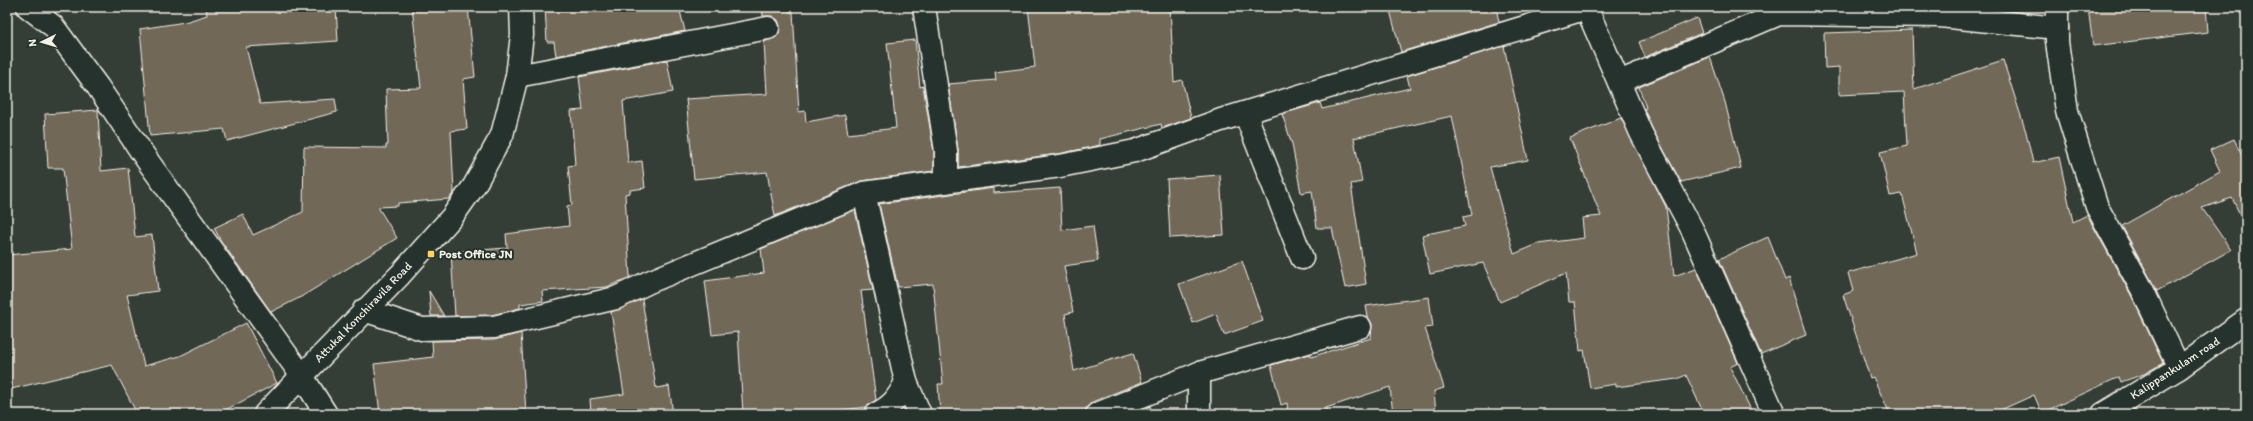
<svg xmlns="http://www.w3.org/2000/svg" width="2253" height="421" font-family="Itim,sans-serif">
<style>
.building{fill:#716859;stroke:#f4f1e8}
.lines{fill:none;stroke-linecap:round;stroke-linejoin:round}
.street-casing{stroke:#f4f1e8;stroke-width:25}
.secondary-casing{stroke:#f4f1e8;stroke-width:25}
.street{stroke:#26332d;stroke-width:22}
.secondary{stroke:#26332d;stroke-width:22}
.poi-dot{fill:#ffd166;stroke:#26332d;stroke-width:1.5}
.labels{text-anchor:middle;stroke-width:4;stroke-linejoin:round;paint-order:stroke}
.poi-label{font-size:12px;font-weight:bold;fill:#f4f1e8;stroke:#26332d;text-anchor:start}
.street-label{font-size:12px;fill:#f4f1e8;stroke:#26332d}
</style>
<rect width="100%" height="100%" fill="#353e36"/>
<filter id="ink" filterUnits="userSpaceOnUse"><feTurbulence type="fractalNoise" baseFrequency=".025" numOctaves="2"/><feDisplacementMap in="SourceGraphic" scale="8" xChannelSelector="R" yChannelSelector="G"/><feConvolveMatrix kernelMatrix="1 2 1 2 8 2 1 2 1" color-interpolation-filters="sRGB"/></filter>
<g filter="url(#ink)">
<g class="building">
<polygon points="206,7 336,7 338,41 246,47 260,104 335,99 337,112 227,141 224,129 150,136 140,29 185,22 207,15"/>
<polygon points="412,7 468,7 475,77 463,79 467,129 451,131 454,192 449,199 398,203 398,206 378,207 397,238 301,297 271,312 221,241 214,228 243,214 253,235 303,212 304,147 386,148 386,145 388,145 386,89 421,88"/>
<polygon points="545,7 679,7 685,31 556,56 554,42 547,42"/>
<polygon points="762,7 788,7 789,12 793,12 799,112 805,111 806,122 845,115 848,134 896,128 887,43 915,40 920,87 923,86 934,152 934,171 861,181 775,216 767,172 694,179 686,99 767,94 764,42 776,37 780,26 778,20 772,16 763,16"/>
<polygon points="1028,7 1170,7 1174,82 1182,80 1191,118 1162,128 1161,124 1100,139 1100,145 1058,154 958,167 958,149 948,84 996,80 995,72 1035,67"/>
<polygon points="1389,7 1496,7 1499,22 1401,52"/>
<polygon points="2088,7 2206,7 2208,32 2093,46"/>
<polygon points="1697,18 1702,33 1645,57 1639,42"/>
<polygon points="1912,30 1914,89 2003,60 2026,132 2033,163 2059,157 2073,222 2087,215 2131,295 2163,363 2144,374 2121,382 2119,377 2042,413 2034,395 1992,414 1890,414 1873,377 1870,378 1843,295 1853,291 1848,273 1917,253 1902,194 1890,196 1880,152 1907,146 1904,92 1839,95 1839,67 1825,68 1824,33"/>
<polygon points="1504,46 1528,160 1490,167 1514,254 1538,244 1584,238 1582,218 1601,216 1570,138 1621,118 1666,207 1674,276 1696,268 1738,363 1730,367 1753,414 1704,414 1686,375 1677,379 1616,387 1616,384 1590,388 1584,350 1580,351 1575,302 1569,302 1566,273 1500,302 1483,263 1430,274 1422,235 1465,226 1463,217 1472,215 1452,116 1354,138 1362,182 1351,184 1366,284 1345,288 1332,228 1317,228 1312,191 1301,193 1292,144 1282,114 1320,103 1322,109 1410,88 1407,76"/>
<polygon points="1710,57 1725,102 1741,168 1681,182 1652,128 1644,109 1646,108 1639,87"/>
<polygon points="667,60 673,92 623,101 628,163 642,161 645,188 630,190 630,193 625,194 630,277 607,287 542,291 543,301 520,304 520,308 492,315 455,316 451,252 507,248 506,234 569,226 567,206 572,205 568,166 575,165 571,111 583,110 579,77"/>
<polygon points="98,110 101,171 128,168 135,237 152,235 158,291 127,295 144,366 180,356 246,323 277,383 218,414 137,414 112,365 7,390 7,255 72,249 63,168 48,168 45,114"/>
<polygon points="2234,139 2243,158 2246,157 2246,227 2232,198 2202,208 2231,250 2157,291 2122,226 2220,171 2210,150"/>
<polygon points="1220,175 1224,235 1170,238 1167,179"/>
<polygon points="994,188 994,193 1060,188 1062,230 1093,226 1098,261 1064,266 1073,312 1065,314 1074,371 1133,353 1142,382 1092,402 1087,407 1085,414 940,414 938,384 943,384 933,284 898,287 879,204"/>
<polygon points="855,210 873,290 861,291 876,400 866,407 812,414 743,414 738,332 712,335 705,281 764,273 761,249"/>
<polygon points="1768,237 1785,280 1789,278 1806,335 1761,354 1719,259"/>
<polygon points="1242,261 1263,321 1224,335 1216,314 1193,323 1179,284"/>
<polygon points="429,291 444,316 431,316"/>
<polygon points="1429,297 1433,327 1425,328 1444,388 1434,391 1436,414 1393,414 1390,387 1326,408 1326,414 1288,414 1287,403 1281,405 1271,365 1310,354 1311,357 1371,338 1372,324 1368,317 1366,306"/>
<polygon points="642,299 656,388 669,386 673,414 591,414 590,399 624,394 611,312"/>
<polygon points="521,333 526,414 380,414 374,364 433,357 432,341 494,340"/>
<polygon points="1150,406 1152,414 1131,414"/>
</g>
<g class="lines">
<g class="street-casing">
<g id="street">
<polyline points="924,7 946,151 946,182"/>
<polyline points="1586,7 1641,133 1692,229 1774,414"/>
<polyline points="2057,7 2057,42 2067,111 2097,207 2142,289 2179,368"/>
<polyline points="517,76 768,28"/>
<polyline points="1619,82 1779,14 1940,16 2057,28"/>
<polyline points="1245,113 1302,258"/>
<path d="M 864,193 L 906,382 C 898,398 892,406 876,414"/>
<polyline points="364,310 422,329 494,327 616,298 649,282 864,193 1060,166 1135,151 1221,120 1587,8"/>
<polyline points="1199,373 1199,414"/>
<polyline points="906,382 920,414"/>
<polyline points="1097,414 1199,373 1360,327"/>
</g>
</g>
<g class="secondary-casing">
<g id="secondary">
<polyline points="28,7 53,26 98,87 147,160 302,376 326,414"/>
<polyline points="265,414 400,275 452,217 474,186 502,135 517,76 522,35 521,7"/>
<polyline points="2103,414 2179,368 2246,320"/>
</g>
</g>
<use href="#street" class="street"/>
<use href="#secondary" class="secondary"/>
</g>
</g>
<rect class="poi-dot" x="427" y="250" width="8" height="8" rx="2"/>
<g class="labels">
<g class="poi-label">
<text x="439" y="258">Post Office JN</text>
</g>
<g class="street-label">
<text transform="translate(363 312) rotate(-46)" y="4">Attukal Konchiravila Road</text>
<text transform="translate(2175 368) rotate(-33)" y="4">Kalippankulam road</text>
</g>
</g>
<rect width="2253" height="421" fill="none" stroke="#26332d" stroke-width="24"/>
<rect x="12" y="12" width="2229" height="397" fill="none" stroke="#f4f1e8" stroke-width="1.5" filter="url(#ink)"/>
<g transform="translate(42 42) rotate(265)" stroke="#26332d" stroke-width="3" paint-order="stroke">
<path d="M0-3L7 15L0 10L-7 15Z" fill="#f4f1e8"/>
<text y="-6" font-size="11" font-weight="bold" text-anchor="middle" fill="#f4f1e8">N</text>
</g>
</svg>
